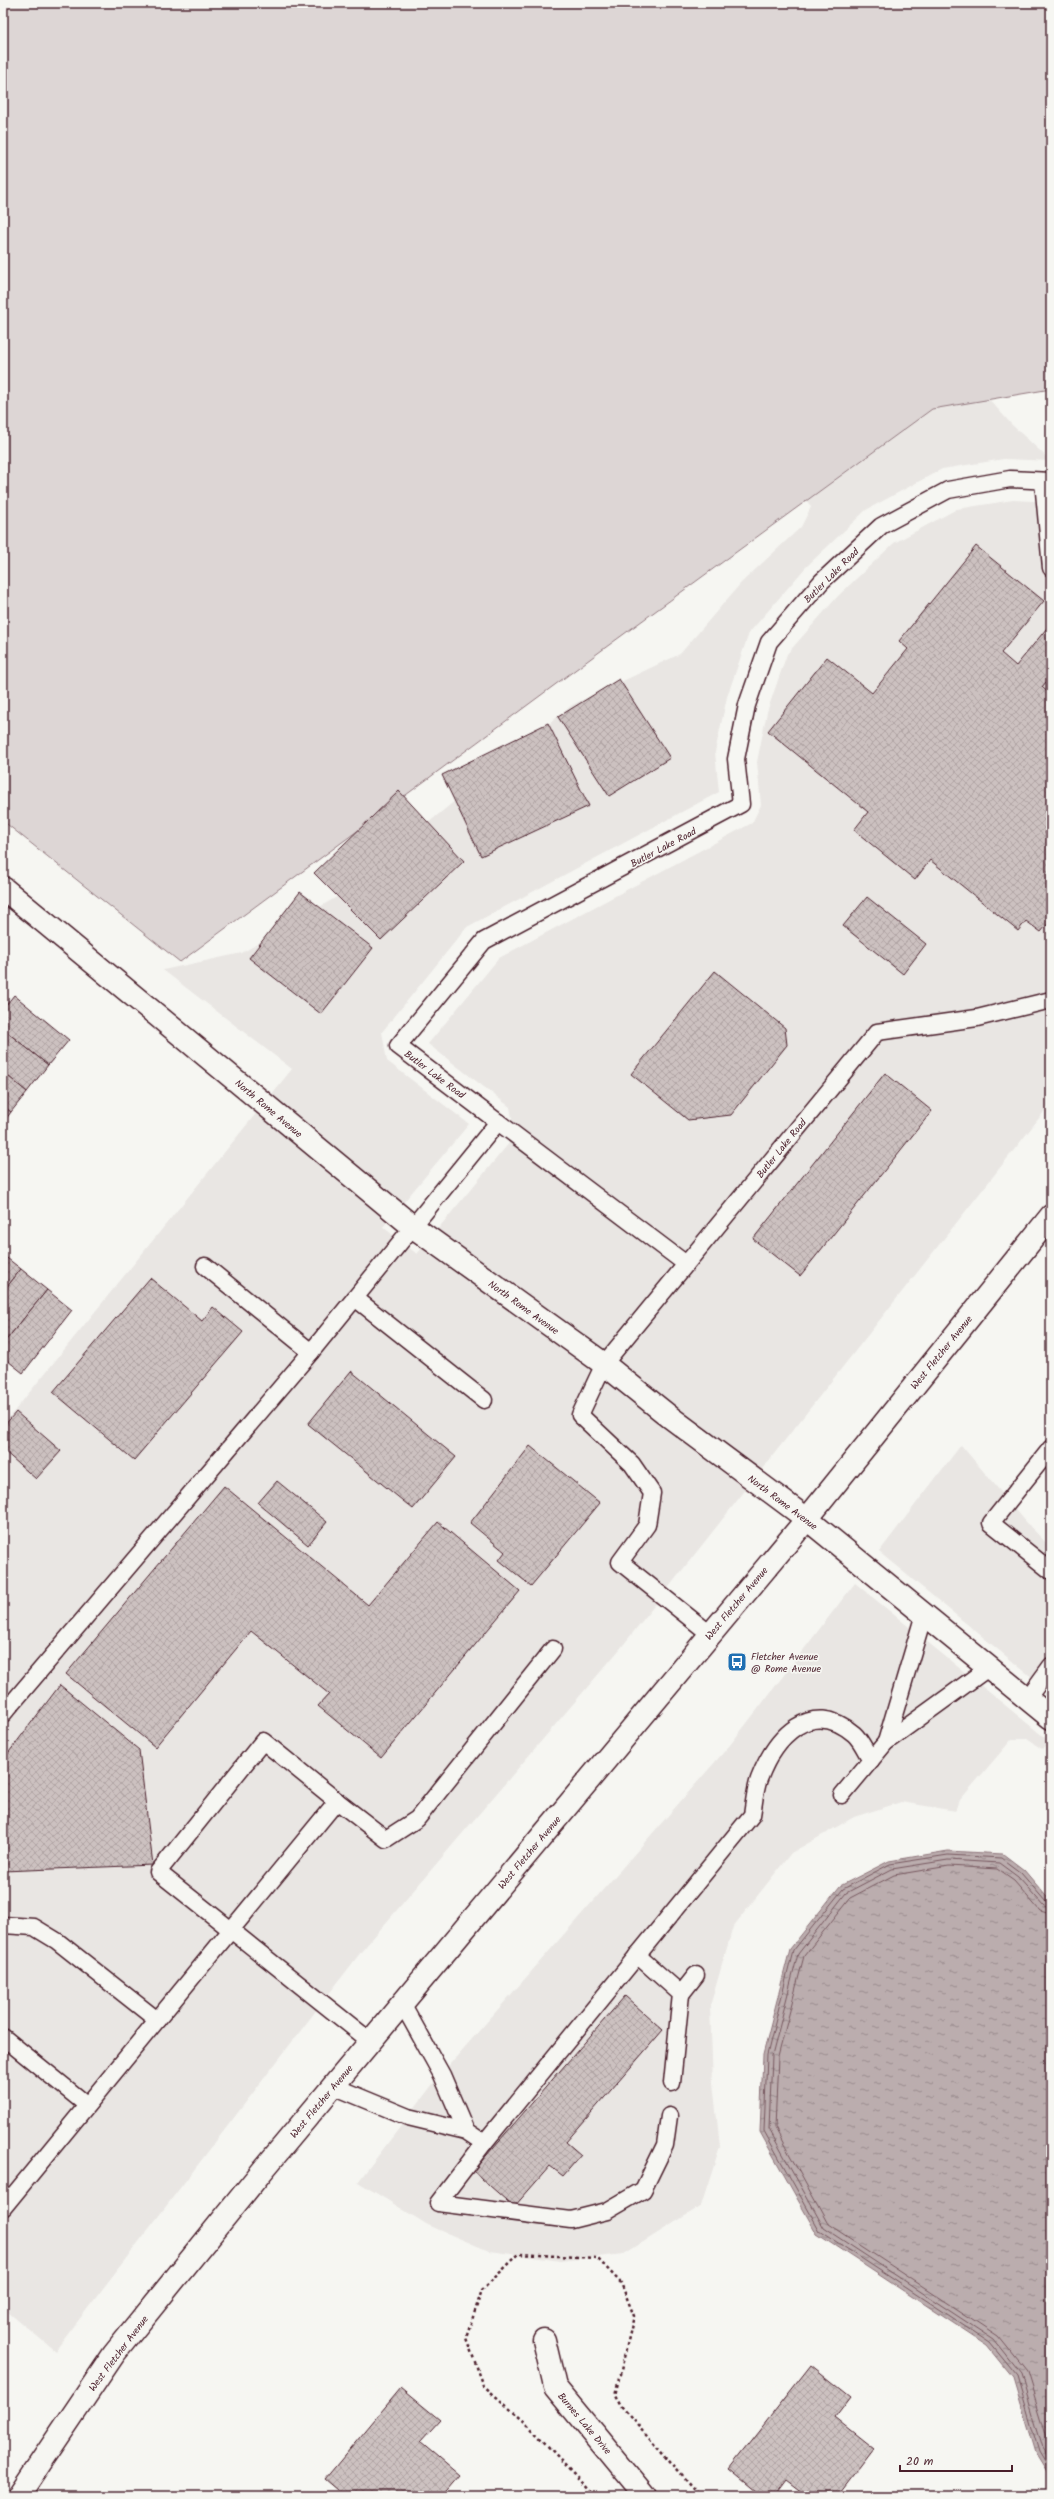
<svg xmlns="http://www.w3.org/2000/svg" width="1054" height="2499" font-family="Kalam,sans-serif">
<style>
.built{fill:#e9e6e3}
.park{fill:#ddd6d5;stroke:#947a80}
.water{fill:url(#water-ripples);stroke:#8e747a}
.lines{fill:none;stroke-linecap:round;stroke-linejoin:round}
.shore{stroke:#77585f;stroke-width:1}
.building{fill:url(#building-cross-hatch);stroke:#4a1f2b}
.lane-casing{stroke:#4a1f2b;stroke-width:19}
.street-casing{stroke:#4a1f2b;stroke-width:25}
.secondary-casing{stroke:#4a1f2b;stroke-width:25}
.path{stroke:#4a1f2b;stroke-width:2.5;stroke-dasharray:3 3;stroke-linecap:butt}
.lane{stroke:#f6f6f2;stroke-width:16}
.street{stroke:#f6f6f2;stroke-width:22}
.secondary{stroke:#f6f6f2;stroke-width:22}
.labels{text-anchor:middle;stroke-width:3.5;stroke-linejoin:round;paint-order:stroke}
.street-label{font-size:10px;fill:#4a1f2b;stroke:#f6f6f2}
.poi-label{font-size:10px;fill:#4a1f2b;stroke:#f6f6f2;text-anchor:start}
</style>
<defs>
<pattern id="water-ripples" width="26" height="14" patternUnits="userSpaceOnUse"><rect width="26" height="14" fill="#bbadae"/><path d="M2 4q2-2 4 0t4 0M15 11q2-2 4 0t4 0" fill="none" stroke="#9a8c8e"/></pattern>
<pattern id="building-cross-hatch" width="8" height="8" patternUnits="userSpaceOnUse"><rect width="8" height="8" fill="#ccc1c0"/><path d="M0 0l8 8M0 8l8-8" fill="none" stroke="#b1a5a5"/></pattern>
</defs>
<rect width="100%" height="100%" fill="#f6f6f2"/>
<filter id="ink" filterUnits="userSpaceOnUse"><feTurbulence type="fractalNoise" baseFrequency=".025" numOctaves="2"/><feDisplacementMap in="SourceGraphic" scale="8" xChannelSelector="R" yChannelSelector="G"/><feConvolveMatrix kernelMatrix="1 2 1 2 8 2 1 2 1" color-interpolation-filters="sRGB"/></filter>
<g filter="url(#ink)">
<g class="built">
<polygon points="924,326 1012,425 1051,461 1004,459 942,469 866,510 806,567 749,633 727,697 715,752 719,792 467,927 382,1032 387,1061 469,1124 383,1227 417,1254 515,1136 510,1107 428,1044 499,958 752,823 761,805 757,762 767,712 787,654 838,596 894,543 957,509 1013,500 1051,502 1051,1103 620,1649 361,1952 55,2351 3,2308 3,1582 5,1580 3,1578 3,1425 292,1069 163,970 242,953 340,895 572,705 680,654 741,583 801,527 811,507 775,452"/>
<polygon points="961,1445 1028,1524 1051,1548 1051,1693 879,1552"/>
<polygon points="855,1583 1049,1741 1042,1749 1027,1739 1012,1739 960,1800 956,1811 901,1802 854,1817 791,1853 733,1927 710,2006 713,2083 720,2147 701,2206 624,2254 561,2261 489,2251 428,2225 358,2182 436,2080 730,1745"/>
</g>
<polygon class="park" points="3,3 1051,3 1051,389 932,409 598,653 180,962 3,821"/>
<polygon class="water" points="948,1851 1003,1854 1024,1870 1051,1902 1051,2478 1035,2452 1013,2378 987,2346 817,2234 760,2132 763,2055 790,1949 840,1886 889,1861"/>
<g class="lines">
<g class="shore">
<polyline points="1051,1903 1046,1902 1021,1873 1001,1858 948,1855 890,1864 843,1889 793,1951 767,2055 764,2131 820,2231 990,2343 1017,2376 1039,2451 1051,2471"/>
<polyline points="1051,1908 1044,1906 1018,1877 999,1863 948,1860 892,1869 846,1893 798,1954 772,2056 769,2129 824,2228 994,2340 1021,2374 1043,2448 1051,2461"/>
<polyline points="1051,1914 1040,1911 1014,1881 997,1869 949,1866 894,1875 850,1898 804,1956 778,2057 775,2128 828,2224 998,2336 1027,2372 1051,2450"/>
</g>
</g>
<g class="building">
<polygon points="976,546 1044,601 1001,653 1016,666 1051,623 1051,676 1042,687 1051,695 1051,826 1045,833 1051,838 1051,920 1041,932 1026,921 1018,931 930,860 915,880 854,830 868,812 768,731 827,657 872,693 908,649 899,641"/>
<polygon points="619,679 670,758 609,796 558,717"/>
<polygon points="548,723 589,806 481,856 442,775"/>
<polygon points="399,791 464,861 381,940 314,873"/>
<polygon points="300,892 373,948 321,1014 249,958"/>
<polygon points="867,897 926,944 903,974 843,926"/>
<polygon points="715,971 785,1028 787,1045 731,1115 688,1120 631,1074"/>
<polygon points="14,995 69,1040 48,1065 3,1029 3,1009"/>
<polygon points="3,1029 48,1065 27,1092 3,1072"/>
<polygon points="3,1072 27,1092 11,1112 3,1106"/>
<polygon points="885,1073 932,1111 800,1276 753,1239"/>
<polygon points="3,1106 11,1112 3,1123"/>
<polygon points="3,1255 21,1269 3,1292"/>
<polygon points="21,1269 47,1290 3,1344 3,1292"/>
<polygon points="150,1278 202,1321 213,1307 243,1332 134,1460 53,1392"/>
<polygon points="47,1290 72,1310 23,1373 3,1357 3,1344"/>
<polygon points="351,1371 456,1457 413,1509 308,1424"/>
<polygon points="3,1389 8,1394 3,1400"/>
<polygon points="16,1412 61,1451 36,1479 3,1450 3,1427"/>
<polygon points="530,1446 600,1503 531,1586 499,1560 505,1552 470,1523"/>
<polygon points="277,1481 327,1522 308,1545 258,1503"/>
<polygon points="224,1486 368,1605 438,1522 520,1591 381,1758 318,1706 329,1694 251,1631 155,1747 66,1674"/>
<polygon points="60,1685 139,1750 153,1865 3,1871 3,1760"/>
<polygon points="625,1996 663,2030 566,2142 581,2155 563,2176 550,2166 514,2207 473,2171"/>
<polygon points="811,2365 851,2397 835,2418 874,2449 838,2496 806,2496 785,2480 773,2496 762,2496 729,2469"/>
<polygon points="401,2388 440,2420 420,2442 459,2475 441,2496 345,2496 325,2479"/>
</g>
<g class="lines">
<g class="lane-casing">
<g id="lane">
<polyline points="1043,481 1051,568"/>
<polyline points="498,1122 686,1264"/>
<polyline points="205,1266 311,1352 498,1122 398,1046 484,941 741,804 736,759 747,705 769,642 822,581 881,526 948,490 1010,479 1051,481"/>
<polyline points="355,1298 484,1400"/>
<polyline points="1051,1448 991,1523 1051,1571"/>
<polyline points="710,1634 620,1562 647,1525 652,1493 632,1464 580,1415 604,1364 877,1032 977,1018 1051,1000"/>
<polyline points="1027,1699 1051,1666"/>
<polyline points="3,1714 311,1352"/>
<polyline points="886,1742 924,1614"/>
<polyline points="842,1795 886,1742 988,1668"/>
<polyline points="3,1925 34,1927 57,1941 157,2020"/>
<polyline points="637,1955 681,1994 672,2083"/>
<polyline points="681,1994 696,1975"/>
<polyline points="402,2003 442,2075 466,2131"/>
<polyline points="3,2037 87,2105"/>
<polyline points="370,2041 231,1930 337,1801 386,1839 417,1819 553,1649"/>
<polyline points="333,2086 408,2117 466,2131 484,2143"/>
<path d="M 669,2116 L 665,2145 L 643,2190 L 607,2211 L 571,2220 L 438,2203 L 484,2143 L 752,1815 C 754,1803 755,1790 759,1779 C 775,1737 811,1697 854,1734 C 861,1740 866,1752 871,1760"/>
<polyline points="3,2208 231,1930 158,1872 263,1741 337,1801"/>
</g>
</g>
<g class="street-casing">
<g id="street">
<polyline points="3,888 412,1226 604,1364 670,1417 807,1519"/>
<polyline points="544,2340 555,2387 645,2496"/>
</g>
</g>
<g class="secondary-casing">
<g id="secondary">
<polyline points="807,1519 1051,1718"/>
<polyline points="18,2496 114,2354 263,2170 807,1519 1051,1216"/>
</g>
</g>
<polyline class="path" points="595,2496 526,2423 484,2386 466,2338 482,2290 519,2254 597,2258 621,2283 634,2316 615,2395 622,2407 701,2496"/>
<use href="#lane" class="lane"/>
<use href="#street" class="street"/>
<use href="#secondary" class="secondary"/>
</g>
</g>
<defs>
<g id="bus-square" transform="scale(1)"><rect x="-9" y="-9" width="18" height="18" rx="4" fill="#1f6fb2" stroke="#f6f6f2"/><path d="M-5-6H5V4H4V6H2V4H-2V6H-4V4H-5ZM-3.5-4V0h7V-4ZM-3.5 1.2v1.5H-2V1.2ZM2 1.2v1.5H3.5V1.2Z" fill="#fff"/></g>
</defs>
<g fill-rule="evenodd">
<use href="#bus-square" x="737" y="1662"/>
</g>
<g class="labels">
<g class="street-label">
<text transform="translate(831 575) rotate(-45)" y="4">Butler Lake Road</text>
<text transform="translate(663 847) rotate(-28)" y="4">Butler Lake Road</text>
<text transform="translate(435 1074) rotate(37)" y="4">Butler Lake Road</text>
<text transform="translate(269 1108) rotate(40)" y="4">North Rome Avenue</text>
<text transform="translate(781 1148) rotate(-51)" y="4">Butler Lake Road</text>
<text transform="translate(524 1307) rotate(36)" y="4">North Rome Avenue</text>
<text transform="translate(941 1352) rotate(-51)" y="4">West Fletcher Avenue</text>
<text transform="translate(783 1502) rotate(37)" y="4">North Rome Avenue</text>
<text transform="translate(736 1603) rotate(-50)" y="4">West Fletcher Avenue</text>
<text transform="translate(529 1852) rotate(-50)" y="4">West Fletcher Avenue</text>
<text transform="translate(321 2101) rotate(-50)" y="4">West Fletcher Avenue</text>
<text transform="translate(118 2353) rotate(-53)" y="4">West Fletcher Avenue</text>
<text transform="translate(585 2423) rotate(50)" y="4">Burnes Lake Drive</text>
</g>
<g class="poi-label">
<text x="751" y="1660">Fletcher Avenue<tspan x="751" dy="12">@ Rome Avenue</tspan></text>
</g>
</g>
<rect width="1054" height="2499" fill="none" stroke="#f6f6f2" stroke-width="16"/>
<rect x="8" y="8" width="1038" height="2483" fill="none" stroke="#4a1f2b" stroke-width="1.5" filter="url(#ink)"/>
<path d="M900 2465v6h112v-6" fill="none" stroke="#4a1f2b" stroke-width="2"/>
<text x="906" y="2465" font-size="12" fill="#4a1f2b" stroke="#f6f6f2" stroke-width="3" paint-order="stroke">20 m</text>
</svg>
